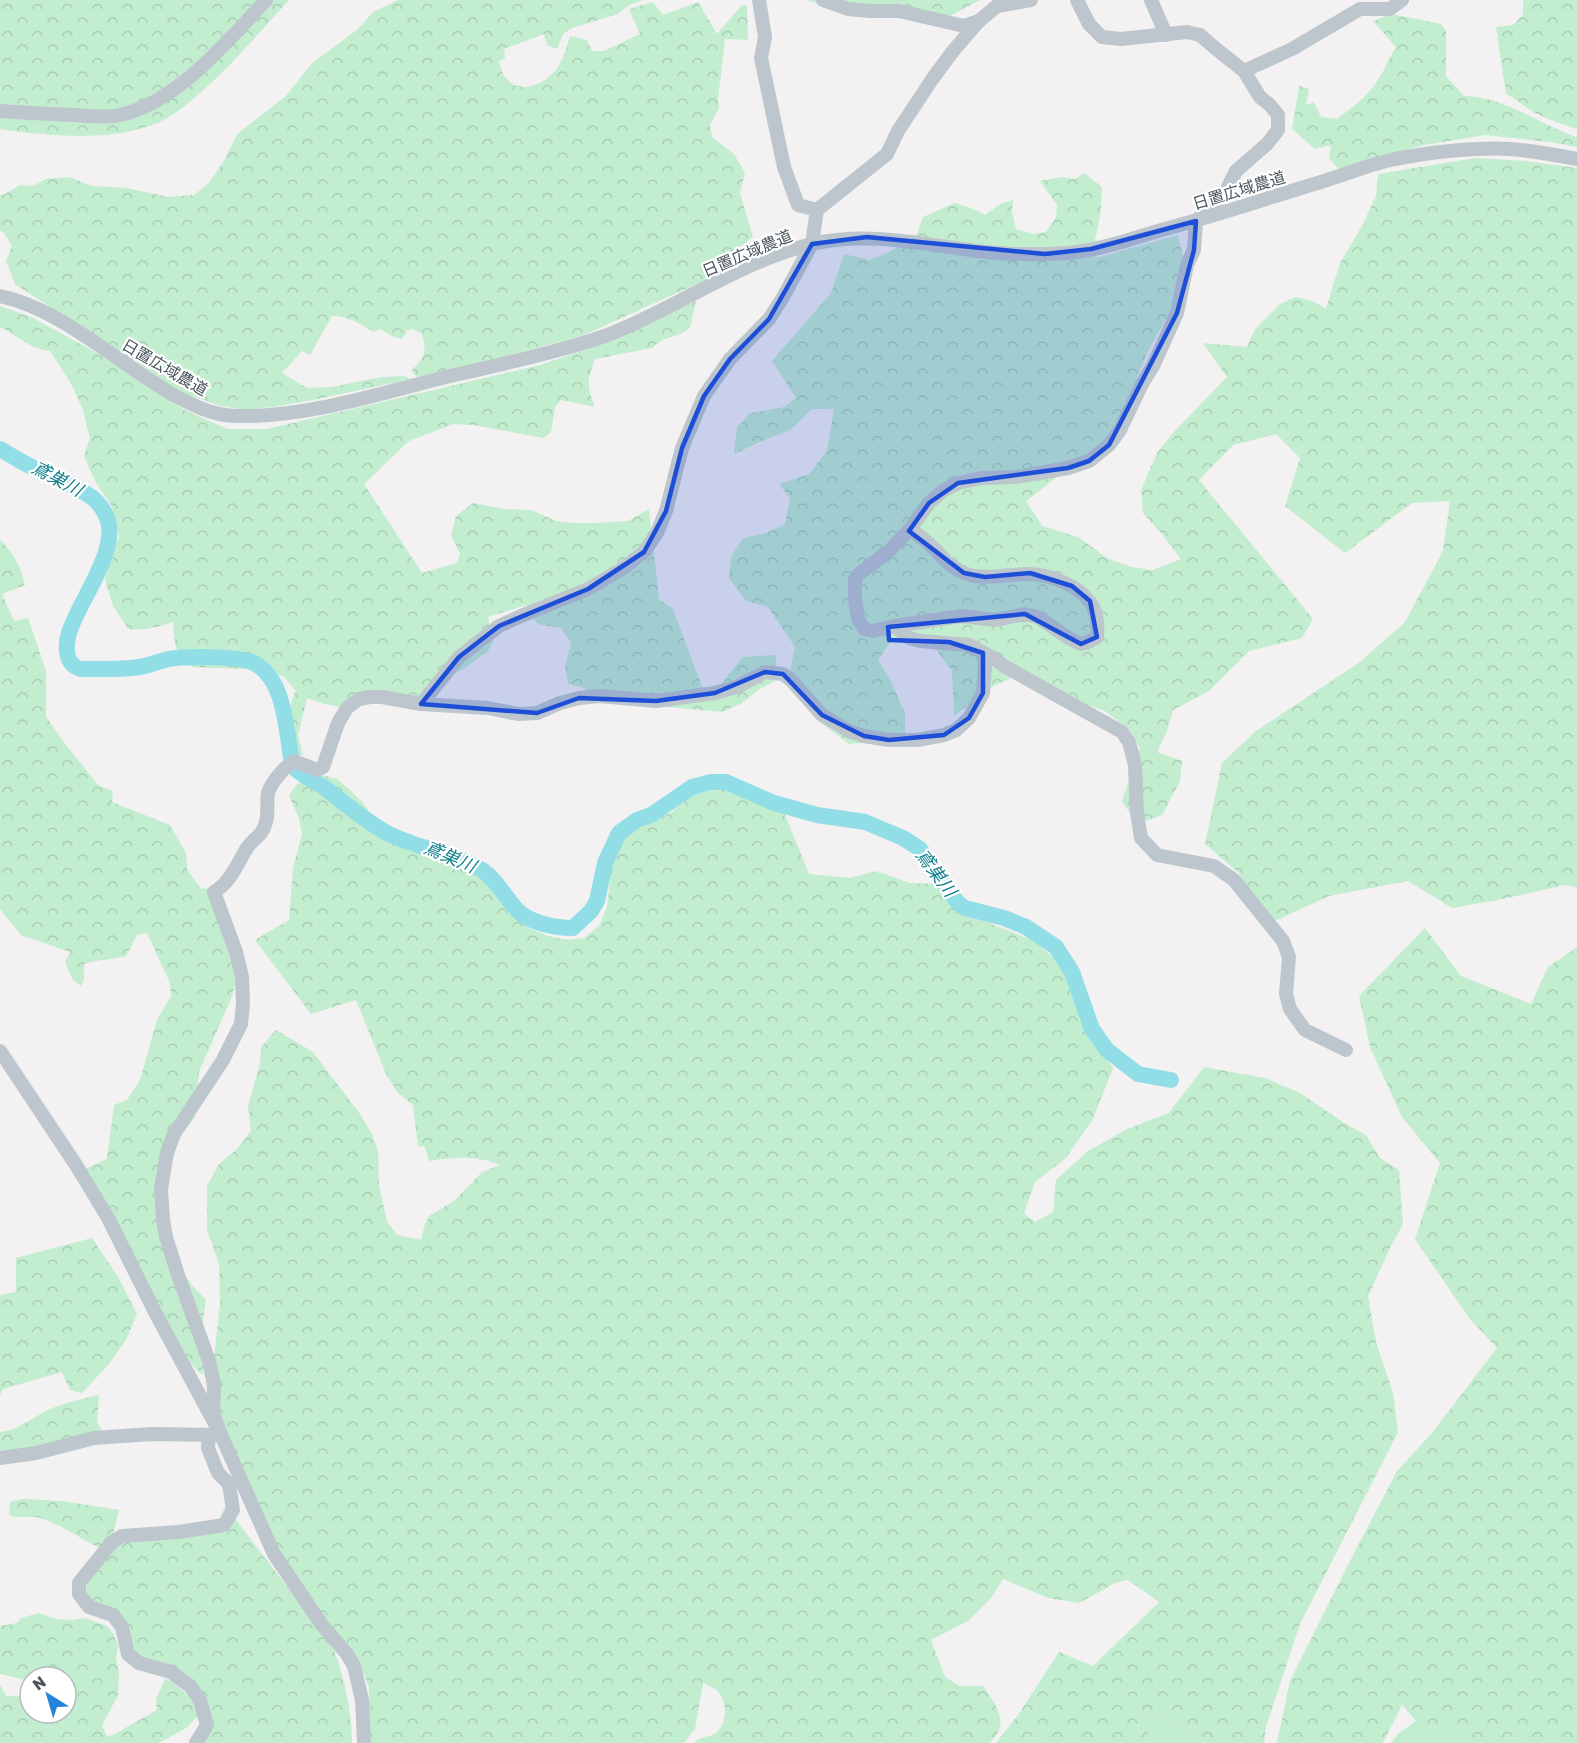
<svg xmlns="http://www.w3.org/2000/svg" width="1577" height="1743" font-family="Rubik,'Noto Sans JP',sans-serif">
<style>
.grass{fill:#c2edcf}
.forest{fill:url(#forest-crowns)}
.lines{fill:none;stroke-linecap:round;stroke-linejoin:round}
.river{stroke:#92dee7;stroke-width:16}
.minor{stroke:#bdc6cc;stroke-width:14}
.marked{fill:#1d4ed8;fill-opacity:0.2;stroke:#1d4ed8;stroke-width:4.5;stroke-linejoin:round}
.labels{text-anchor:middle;stroke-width:4.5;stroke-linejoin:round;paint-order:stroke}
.street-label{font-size:16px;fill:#49565d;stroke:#fff}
.water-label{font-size:18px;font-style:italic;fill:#14808e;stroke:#fff}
</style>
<defs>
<pattern id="forest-crowns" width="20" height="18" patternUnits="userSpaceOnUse" patternTransform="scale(1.5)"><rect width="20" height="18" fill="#c2edcf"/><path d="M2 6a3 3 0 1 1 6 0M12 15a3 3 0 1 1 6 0" fill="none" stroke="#a8cdb4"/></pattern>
</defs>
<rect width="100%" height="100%" fill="#f3f1f1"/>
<g class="grass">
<polygon points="1431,1710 1469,1743 1391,1743 1398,1734"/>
<polygon points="1160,1712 1178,1730 1203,1740 1205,1743 1158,1743 1129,1714"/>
</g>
<g class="forest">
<path d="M 0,0 L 289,0 C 256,36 224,74 186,105 C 177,112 166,120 155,124 C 108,142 48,136 0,129 Z"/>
<path d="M 398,0 L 643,0 L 629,5 L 618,14 L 572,28 L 563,34 L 557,49 L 547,45 L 544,34 L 504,49 L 505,58 L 499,61 C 505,97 540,92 558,67 C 564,58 567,46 570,36 L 587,40 L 592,51 L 604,51 L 640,34 L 629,9 L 653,2 L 663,15 L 698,2 L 717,34 L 741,6 L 747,5 L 748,40 L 725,39 L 718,99 L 719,108 L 710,125 L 712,137 L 734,154 L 745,173 L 740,193 L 753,237 L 732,253 L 735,257 L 734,267 L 582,336 L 465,367 L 417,377 L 411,371 C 425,358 427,352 422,334 L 413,329 L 406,331 L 406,334 L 401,339 L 392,336 L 380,329 L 374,332 C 361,324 348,316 332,316 L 310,355 L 302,351 L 282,373 L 307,388 L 332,387 L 381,377 L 404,376 L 411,379 L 313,400 L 272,407 L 245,410 L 221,406 L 179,392 L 15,284 L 6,261 L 12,246 L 4,233 L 0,231 L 0,195 L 5,194 L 20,185 L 33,186 L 46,179 L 69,177 L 92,186 L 127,188 L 169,197 L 194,195 L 209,183 L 225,159 L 237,134 L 286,96 L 312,63 L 357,30 L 373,12 Z"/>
<polygon points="807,0 980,0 944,19 849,13"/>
<path d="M 1523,0 L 1577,0 L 1577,129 C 1562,124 1549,120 1535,113 C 1525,107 1516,99 1506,94 L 1496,27 L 1513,25 L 1523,15 Z"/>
<path d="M 1392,14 L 1441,24 L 1446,31 L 1446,76 L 1464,96 C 1504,96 1539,125 1577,137 L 1577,147 L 1550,142 L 1486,135 L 1424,145 L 1338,169 L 1329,158 L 1331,145 L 1315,149 L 1292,129 L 1299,86 L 1309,89 L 1306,105 L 1314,102 L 1321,117 L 1337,119 C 1352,108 1368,96 1378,80 C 1385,69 1389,58 1396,47 L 1373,21 Z"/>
<polygon points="1475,158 1526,161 1577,168 1577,887 1565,885 1498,900 1452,908 1408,881 1329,896 1264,926 1239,873 1205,844 1222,763 1256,731 1360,662 1405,622 1443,551 1450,501 1412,503 1345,553 1285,506 1300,458 1276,434 1233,445 1199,480 1313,619 1302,638 1249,651 1209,691 1173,710 1167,731 1157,752 1182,761 1180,781 1162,815 1137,824 1122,801 1140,748 1131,731 1105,711 1065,697 1022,673 992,687 954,716 952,671 930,641 891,641 878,660 892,683 905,714 905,740 849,744 821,723 787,686 795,647 768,607 746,601 729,578 731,557 743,538 766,533 785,524 790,498 779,484 809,474 827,451 834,409 812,409 790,430 762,441 734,454 737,428 750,413 784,407 796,398 772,361 831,293 844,254 870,260 887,253 916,236 923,217 955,203 971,208 985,215 1000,204 1013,200 1012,212 1016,229 1033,234 1046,232 1056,217 1057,205 1040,181 1062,177 1075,179 1084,173 1102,187 1101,211 1095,240 1096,258 1178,235 1186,268 1185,296 1164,322 1147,353 1120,419 1103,441 1026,501 1042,526 1078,537 1107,558 1131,567 1153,570 1181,559 1161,533 1143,513 1141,490 1157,453 1171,435 1227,377 1203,343 1247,347 1255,329 1280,304 1296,297 1315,302 1326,309 1340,263 1362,226 1376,196 1378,174"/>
<path d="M 696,301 L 690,328 L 680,334 L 662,340 L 652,348 L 595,359 C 587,382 586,384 595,407 L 561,400 L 555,407 L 551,432 L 543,438 L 473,425 L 453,424 L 409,441 L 364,484 L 422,573 L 457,563 L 460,554 L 451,535 L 456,516 L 473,503 L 504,509 L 531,510 L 556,521 L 572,523 L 596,523 L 628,521 L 649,509 L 659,599 L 673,609 L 702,687 L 718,690 L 729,674 L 743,657 L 776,655 L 775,681 L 758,690 L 742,703 L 722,712 L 603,701 L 584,688 L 568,684 L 565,666 L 571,643 L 561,628 L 537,624 L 526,605 L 488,617 L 493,642 L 488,651 L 465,668 L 453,674 L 430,698 L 367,704 C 352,712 322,704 307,698 L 298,735 L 303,755 L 296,755 C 293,736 285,709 296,691 L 284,677 L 272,670 L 192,667 C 173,648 175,648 173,622 C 158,627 143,631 128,629 L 113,606 L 105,580 L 112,549 L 119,538 L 116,520 L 111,505 L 95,481 L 84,456 L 90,438 L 83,410 L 72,385 L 50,351 C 25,347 21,337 0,327 L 0,306 L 33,318 L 97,353 L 185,410 L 227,429 L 267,429 L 540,365 L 606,343 Z"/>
<path d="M 0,539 C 13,553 21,566 25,585 L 2,594 L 14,621 L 28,618 L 46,671 L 46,717 L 66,745 L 98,785 L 113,791 L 112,802 L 170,825 L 186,853 L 187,869 L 201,889 L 207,888 L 228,946 L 236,983 L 231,999 L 199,1072 L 195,1117 L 161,1161 L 168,1253 L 192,1285 L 206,1300 L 203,1320 L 203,1375 L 183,1357 L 80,1171 L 107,1159 L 114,1105 L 127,1100 L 140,1080 L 157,1020 L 171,996 L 170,983 L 147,933 L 137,935 L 126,956 C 112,960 98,959 84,964 L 84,979 L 81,986 L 73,980 L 65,962 L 70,952 L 21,935 L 0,909 Z"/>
<path d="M 314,773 L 337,779 L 351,791 L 364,804 L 384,835 L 389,839 L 408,847 L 426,852 L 461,856 L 472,860 L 496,877 L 515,901 L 521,917 L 529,928 L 548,936 L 568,940 L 584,938 L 599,926 L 607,907 L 612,860 L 626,835 L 672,812 L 689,795 L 721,789 L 765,791 L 781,805 L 809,874 L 850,878 L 876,871 L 910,883 L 936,884 L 950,903 L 963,916 L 984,921 L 1032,940 L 1056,959 L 1070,985 L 1081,1017 L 1101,1051 L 1113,1068 L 1093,1119 L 1066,1158 L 1035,1182 L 1024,1213 L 1035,1222 L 1053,1212 L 1056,1180 L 1088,1151 L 1127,1129 L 1169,1113 L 1204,1067 L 1265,1078 L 1300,1093 L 1344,1123 L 1366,1135 L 1380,1158 L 1399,1170 L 1403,1224 L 1390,1248 L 1368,1296 L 1376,1342 L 1393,1393 L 1398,1432 L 1300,1624 L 1266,1727 L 1264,1743 L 1205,1743 L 1203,1740 L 1178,1730 L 1160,1712 L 1130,1714 L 1158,1743 L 996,1743 L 1018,1715 L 1059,1652 L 1093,1666 L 1159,1602 L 1128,1580 L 1115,1583 L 1079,1603 L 1048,1598 L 1003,1579 L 991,1598 L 968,1621 L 931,1640 L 945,1677 L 960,1686 L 983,1686 C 996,1706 1011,1722 990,1743 L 694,1743 C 700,1736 709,1738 716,1733 C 727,1722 728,1705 719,1693 C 716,1688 708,1686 703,1683 L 695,1729 L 684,1743 L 370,1743 L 369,1687 L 358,1660 L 309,1607 L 208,1412 L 220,1304 L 219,1264 L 207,1230 L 207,1186 L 219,1164 L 237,1149 L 251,1131 L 248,1106 L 260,1064 L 261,1047 L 276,1030 L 313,1052 L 360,1114 L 372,1134 L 378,1151 L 379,1186 L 387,1221 L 397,1235 L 421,1240 L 425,1224 L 429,1216 L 454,1201 L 482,1172 L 500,1165 C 478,1155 453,1157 429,1161 L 425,1147 L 418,1146 L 413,1105 L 398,1093 L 387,1076 L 356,1000 L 311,1014 L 255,940 L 289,920 L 293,868 L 302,834 L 299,818 L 289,796 L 296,785 Z"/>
<polygon points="1425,928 1461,976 1531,1004 1548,967 1577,947 1577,1743 1461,1743 1450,1729 1424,1730 1402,1705 1383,1743 1277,1743 1290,1681 1348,1565 1397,1471 1432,1433 1497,1348 1469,1318 1415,1239 1440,1163 1402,1117 1370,1047 1359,996"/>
<polygon points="92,1238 118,1277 137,1314 126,1340 108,1365 82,1393 70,1390 62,1372 3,1389 0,1396 0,1295 16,1292 16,1258"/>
<path d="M 99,1395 L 97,1421 L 104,1434 L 0,1457 L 0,1432 C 17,1431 33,1417 48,1410 C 64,1403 81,1399 99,1395 Z"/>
<polygon points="23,1499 62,1501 119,1510 113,1534 99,1548 60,1526 38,1517 13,1517 9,1514 10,1502"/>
<path d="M 225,1506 L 332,1645 C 345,1679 351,1707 352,1743 L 189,1743 C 204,1725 201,1711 198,1689 L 139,1661 L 112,1620 L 85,1595 L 90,1575 L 108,1549 L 125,1540 L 189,1538 L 216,1530 Z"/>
<polygon points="39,1613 56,1619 71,1620 85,1618 107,1626 114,1635 118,1646 116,1658 119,1673 118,1695 102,1726 107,1736 113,1735 157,1710 156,1699 165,1679 172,1681 193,1700 198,1716 186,1728 159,1743 0,1743 0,1684 6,1696 30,1697 30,1713 66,1713 66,1677 30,1677 30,1681 0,1674 0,1626 17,1623 21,1618"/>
</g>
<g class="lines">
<path class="river" d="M 0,449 C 11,455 21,462 32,467 C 52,477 76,485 94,499 C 99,503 105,512 107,518 C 120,550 78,602 69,633 C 65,646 65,664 80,669 C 99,669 119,670 139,667 C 149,666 159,661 169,659 C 186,656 240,656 254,663 C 281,677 285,717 289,743 C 290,752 291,762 296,769 C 304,777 317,782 326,789 C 347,805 366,822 389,834 C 419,849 453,852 482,870 C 497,880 505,897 518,911 C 530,923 556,928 573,928 L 591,911 L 597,901 L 605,863 L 619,833 L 637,820 L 651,815 L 692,787 L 711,782 L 726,782 L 774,803 L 817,815 L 865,822 L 903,838 L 920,849 L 958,903 L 965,908 L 1004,918 L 1026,927 L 1056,947 L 1072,972 L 1092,1029 L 1107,1050 L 1138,1074 L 1171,1080"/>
<g class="minor">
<polyline points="759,0 765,37 761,58 784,167 798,205 817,210"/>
<polyline points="823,0 848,9 870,11 899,11 964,26 979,21"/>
<polyline points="1151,0 1166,35"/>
<polyline points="1244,71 1292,49 1360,9 1390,9 1402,0"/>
<path d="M 0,111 C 25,113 49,114 74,115 C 89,116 105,118 120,115 C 176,103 228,41 266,0"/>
<path d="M 0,296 C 60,308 119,364 172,394 C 192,405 212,415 234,416 C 305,418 378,394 446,377 C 481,369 517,361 551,352 C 573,346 594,341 615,332 C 681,305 742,261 812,244 C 867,231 922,244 977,251 C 1007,255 1038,255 1068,253 C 1101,250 1133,238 1165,229 C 1218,215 1271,197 1324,181 C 1347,174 1371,164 1395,159 C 1433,152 1473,147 1511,149 C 1533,151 1556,155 1577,159"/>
<path d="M 910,529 C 916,534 923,538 928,543 C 940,554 949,567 964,573 C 984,581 1007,574 1028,574 C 1048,574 1078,585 1090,602 C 1097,611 1098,626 1097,637 L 1086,643 L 1081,644 L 1070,639 L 1038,617 L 1025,614 L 995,620 L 961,616 L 895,626 L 872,631 L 864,629 L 858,619 L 855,599 L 855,579 L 859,574 L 889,551 L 910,529 L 929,503 L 944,490 L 958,483 L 981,478 L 1016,477 L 1068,468 L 1089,461 L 1109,445 L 1120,430 L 1143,382 L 1153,366 L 1177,313 L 1187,265 L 1194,250 L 1196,221 L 1226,191 L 1236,171 L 1267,144 L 1278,130 L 1278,115 L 1270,105 L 1260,97 L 1244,71 L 1215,48 L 1200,35 L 1187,32 L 1121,39 L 1102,37 L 1089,24 L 1077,0"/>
<polyline points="895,626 909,638 920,641 969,645 995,659 1004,666 1122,732 1129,742 1135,765 1137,813 1141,838 1157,855 1214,866 1234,880 1283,941 1289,957 1286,994 1290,1009 1305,1030 1346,1050"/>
<polyline points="421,704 459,657 499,626 521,616 588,589 622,569 644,552 657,533 666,511 682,448 704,396 730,359 769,319 782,299 812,244 817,210 887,154 898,131 933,78 953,51 979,21 997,6 1031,0"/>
<polyline points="0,1051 76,1165 108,1218 156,1314 221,1435 274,1554 322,1625 347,1654 354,1666 362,1700 364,1743"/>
<path d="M 221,1435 L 213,1413 L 214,1385 L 209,1361 L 178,1275 L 166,1237 L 163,1220 L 161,1189 L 167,1153 L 174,1134 L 223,1060 L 241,1024 L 243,1003 L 242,977 L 236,952 L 214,892 C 231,882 237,864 247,848 C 254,837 262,837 266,822 C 269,813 266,803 268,793 C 271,782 285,767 294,761 L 317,770 L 323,767 L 338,723 L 347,708 L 359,699 L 370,697 L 382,697 L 421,704 L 488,708 L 518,714 L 537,713 L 560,703 L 579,698 L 600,696 L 656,701 L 715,693 L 737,687 L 765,672 L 783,674 L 792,681 L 822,715 L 849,731 L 864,736 L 889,740 L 917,740 L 944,735 L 956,730 L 969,718 L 983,693 L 985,668 L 983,653"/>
<polyline points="0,1458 36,1453 94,1438 152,1434 216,1435"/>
<polyline points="196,1743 207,1725 200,1700 190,1686 171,1672 139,1663 128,1654 122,1627 113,1615 89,1607 79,1594 79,1583 112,1542 122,1536 179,1532 224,1525 233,1510 229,1484 218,1473 208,1448 209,1435"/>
</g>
</g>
<path class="marked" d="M 1196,221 L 1194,250 L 1177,313 L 1109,445 L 1089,461 L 1068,468 L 958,483 L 929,503 L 909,531 L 964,573 L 985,577 L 1030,573 L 1072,586 L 1090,601 L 1097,637 L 1081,644 L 1025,614 L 888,627 L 889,640 L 949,642 L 983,653 L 983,693 L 969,718 L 944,735 L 889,740 L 864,736 L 822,715 L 783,674 L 765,672 L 715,693 L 656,701 L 579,698 L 537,713 L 421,704 L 459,657 L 499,626 L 588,589 L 644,552 L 666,511 L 682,448 L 704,396 L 730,359 L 769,319 L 812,244 L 867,237 L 1045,254 L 1091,249 Z"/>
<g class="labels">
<g class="street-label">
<text transform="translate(1239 190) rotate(-17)" y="6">日置広域農道</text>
<text transform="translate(747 253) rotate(-23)" y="6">日置広域農道</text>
<text transform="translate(165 367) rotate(30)" y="6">日置広域農道</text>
</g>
<g class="water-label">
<text transform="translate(57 479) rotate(28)" y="6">鳶巣川</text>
<text transform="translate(450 857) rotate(23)" y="6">鳶巣川</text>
<text transform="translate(936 873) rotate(53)" y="6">鳶巣川</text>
</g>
</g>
<g transform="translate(48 1695) rotate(323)"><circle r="28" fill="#ffffff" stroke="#b6bbbe" stroke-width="1.5"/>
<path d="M0-4.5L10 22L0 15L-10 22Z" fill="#2484d9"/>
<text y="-9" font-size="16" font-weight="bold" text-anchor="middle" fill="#49565d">N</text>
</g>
</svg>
